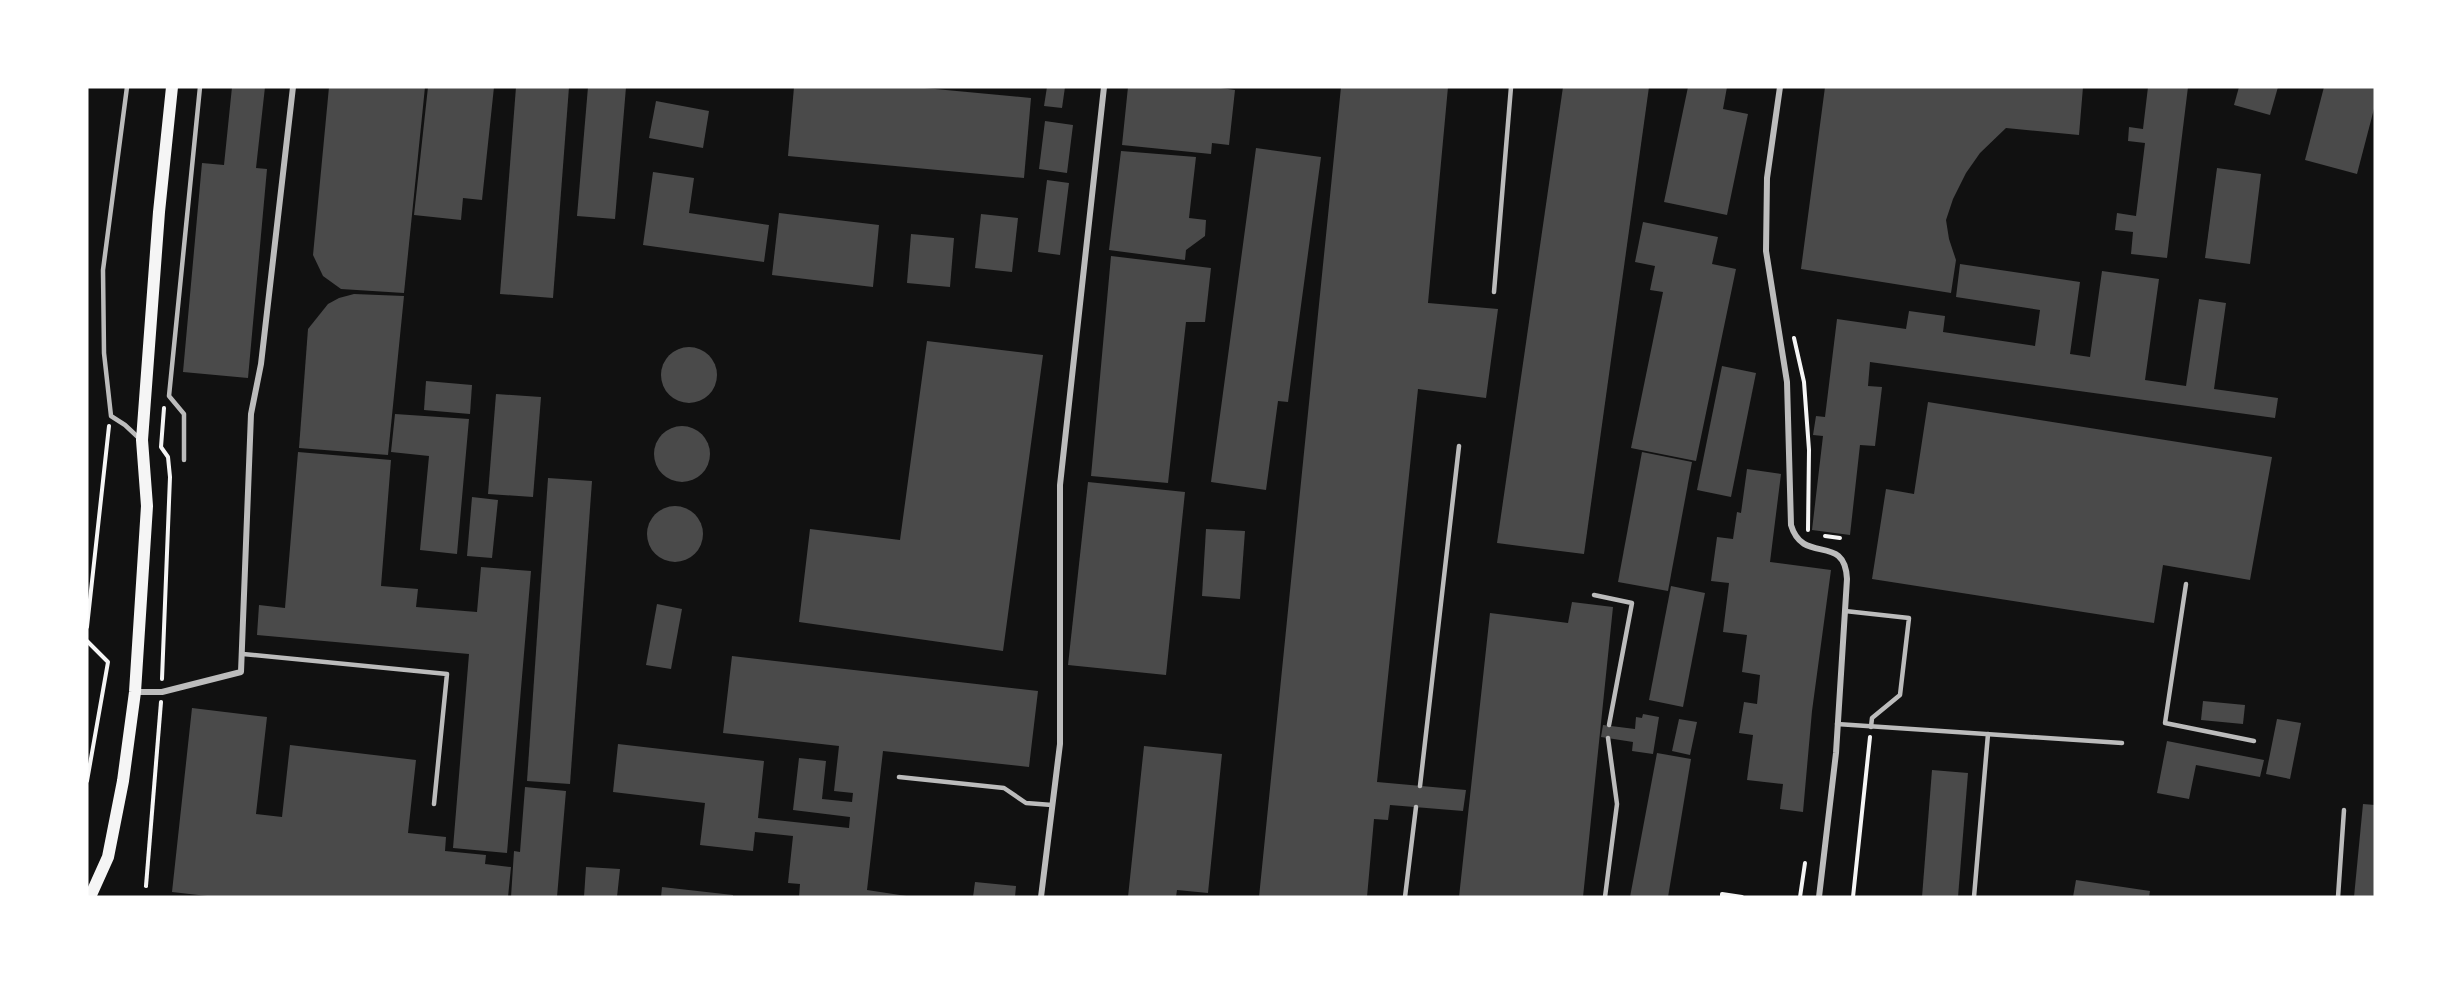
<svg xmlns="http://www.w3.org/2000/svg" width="2462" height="984" font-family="Rubik,sans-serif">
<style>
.building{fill:#4a4a4a}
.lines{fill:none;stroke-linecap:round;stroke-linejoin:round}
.path{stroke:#f5f5f5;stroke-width:4}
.service{stroke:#bcbcbc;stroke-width:4.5}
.minor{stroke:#bcbcbc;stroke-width:6}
.secondary{stroke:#f5f5f5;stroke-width:12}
</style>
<rect width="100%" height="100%" fill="#111"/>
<g class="building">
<polygon points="232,87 265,87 256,168 267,169 248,378 183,372 202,163 224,165"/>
<polygon points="329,87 425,87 404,293 341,289 323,276 313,255"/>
<polygon points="428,87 494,87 482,200 463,198 461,220 414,215"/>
<polygon points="516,87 569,87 553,298 500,294"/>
<polygon points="588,87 626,87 615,219 577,216"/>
<polygon points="794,87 914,87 1031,98 1024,178 788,156"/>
<polygon points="1047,87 1065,87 1062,108 1044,106"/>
<polygon points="1128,87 1214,87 1235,90 1229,145 1212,143 1211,154 1122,145"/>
<polygon points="1341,87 1448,87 1428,303 1498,309 1486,398 1418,389 1377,782 1466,790 1463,811 1390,805 1388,820 1374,819 1367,897 1259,897"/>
<polygon points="1563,87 1649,87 1584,554 1497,543"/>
<polygon points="1688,87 1727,87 1723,109 1748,114 1727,215 1664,202"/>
<polygon points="1825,87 2083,87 2079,135 2006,128 1980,153 1966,173 1953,199 1946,220 1949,239 1956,260 1951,293 1801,269"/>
<polygon points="2148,87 2188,87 2167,258 2131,254 2133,232 2115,230 2117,213 2136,216 2145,143 2128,141 2129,127 2143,129"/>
<polygon points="2239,87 2278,87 2270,115 2234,105"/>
<polygon points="2324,87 2375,87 2375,105 2357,174 2305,160"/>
<polygon points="656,101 709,111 703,148 649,138"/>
<polygon points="1045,121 1073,125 1067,173 1039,169"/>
<polygon points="1256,148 1321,157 1288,402 1278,401 1266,490 1211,482"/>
<polygon points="1121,151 1196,157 1189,218 1206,220 1205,236 1186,250 1185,260 1109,250"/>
<polygon points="2217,168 2261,174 2250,264 2205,258"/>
<polygon points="653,172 694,178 689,213 769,225 764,262 643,245"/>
<polygon points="1047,180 1069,183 1060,255 1038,252"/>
<polygon points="779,213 879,225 873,287 772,275"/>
<polygon points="981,214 1018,218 1012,272 975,268"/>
<polygon points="1643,222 1718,237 1712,264 1736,269 1696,461 1631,448 1663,292 1650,290 1655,266 1635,262"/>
<polygon points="911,234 954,238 950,287 907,283"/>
<polygon points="1111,256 1211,268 1205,322 1186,322 1168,483 1091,476"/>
<polygon points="1960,264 2080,282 2070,354 2090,357 2102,271 2159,279 2145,380 2186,386 2199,299 2226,303 2214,389 2278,398 2275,418 1870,362 1868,386 1882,387 1875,446 1860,445 1850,535 1812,530 1823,436 1813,435 1816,416 1825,417 1837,319 1906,329 1909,311 1945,316 1943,332 2035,346 2040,310 1956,297"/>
<polygon points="354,294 404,296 388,455 299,448 308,329 328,304 339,298"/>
<polygon points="927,341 1043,355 1003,651 799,622 810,529 900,540"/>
<circle cx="689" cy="375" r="28"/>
<polygon points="1722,366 1756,373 1731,497 1697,490"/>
<polygon points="426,381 472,385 470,414 424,410"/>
<polygon points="496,394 541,397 533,497 488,494"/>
<polygon points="1928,402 2272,457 2250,580 2163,565 2154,623 1872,579 1886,489 1914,494"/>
<polygon points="395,414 469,419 457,554 420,550 429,456 391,452"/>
<circle cx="682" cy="454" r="28"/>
<polygon points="298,452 391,460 381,586 418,589 416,607 477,612 481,567 531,571 507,853 453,848 469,654 257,635 259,605 285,608"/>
<polygon points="1642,452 1692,462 1668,591 1618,582"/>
<polygon points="1747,469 1781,474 1770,562 1831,570 1812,711 1803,812 1780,809 1783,784 1747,780 1753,735 1739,733 1744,702 1757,704 1760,675 1742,672 1747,635 1723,632 1729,583 1711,581 1717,537 1733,539 1737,512 1741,513"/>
<polygon points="548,478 592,481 570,784 527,781"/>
<polygon points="1088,482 1185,492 1166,675 1068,665"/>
<polygon points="472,497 498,500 492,558 467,556"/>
<circle cx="675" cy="534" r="28"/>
<polygon points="1206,529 1245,531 1240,599 1202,596"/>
<polygon points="1671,586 1705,593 1683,707 1649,700"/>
<polygon points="1572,602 1613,607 1583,897 1459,897 1490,613 1568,623"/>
<polygon points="657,604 682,609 671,669 646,665"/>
<polygon points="732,656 1038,691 1029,767 883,751 867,890 913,897 799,897 800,884 788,883 793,836 755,832 753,851 700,845 705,803 613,792 618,744 764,761 758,818 849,828 850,817 793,810 799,758 826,761 822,799 852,802 853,793 834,791 839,746 723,733"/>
<polygon points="2203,701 2245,705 2243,724 2201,720"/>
<polygon points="192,708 267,717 256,814 282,817 290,745 416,760 408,833 446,837 445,851 486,855 485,864 511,867 508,897 216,897 172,892"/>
<polygon points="1643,714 1659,717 1653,754 1632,751 1633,742 1601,737 1603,725 1635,729 1636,717 1642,718"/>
<polygon points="1679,719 1697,722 1690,755 1672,751"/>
<polygon points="2277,719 2301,723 2290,779 2266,774"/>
<polygon points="2167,741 2264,760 2260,777 2196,765 2189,799 2157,793"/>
<polygon points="1144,746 1222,754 1208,893 1177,890 1176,897 1128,897"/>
<polygon points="1657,753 1691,759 1668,897 1630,897"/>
<polygon points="1932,770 1968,773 1958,897 1922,897"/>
<polygon points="525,787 566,791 557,897 511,897 514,851 520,852"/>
<polygon points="2363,804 2375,805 2375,897 2354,897"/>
<polygon points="586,867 620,869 617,897 584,897"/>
<polygon points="2076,880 2150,891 2149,897 2073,897"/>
<polygon points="975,882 1016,886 1015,897 973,897"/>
<polygon points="662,887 733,895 733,897 661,897"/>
</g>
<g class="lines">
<g class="path">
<polyline points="1794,338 1804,382 1809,450 1808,530"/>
<polyline points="1825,536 1840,538"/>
<polyline points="87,627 109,426"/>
<polyline points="87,641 108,662 87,781"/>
<polyline points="162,679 170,477 168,457 161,447 164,408"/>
<polyline points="146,886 161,702"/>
<polyline points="1722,897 1722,894 1742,897"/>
<polyline points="1800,897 1805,863"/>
<polyline points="1853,897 1870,737"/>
</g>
<g class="service">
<polyline points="127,87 103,270 104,353 111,416 125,425 141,440"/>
<polyline points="1494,292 1511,87"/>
<polyline points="184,460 184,414 169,396 200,87"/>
<polyline points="2186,584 2165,723 2254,741"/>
<polyline points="1594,595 1632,603 1609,725"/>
<polyline points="1845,611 1909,618 1900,695 1872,718 1871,727"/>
<polyline points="243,654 447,674 434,804"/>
<polyline points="1837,724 2122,743"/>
<polyline points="899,777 1004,788 1026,803 1052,805"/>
<polyline points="1420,786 1459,446"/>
<polyline points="1405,897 1416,807"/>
<polyline points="1605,897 1617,804 1608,738"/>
<polyline points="1974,897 1988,734"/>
<polyline points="2338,897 2344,810"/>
</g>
<g class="minor">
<path d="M 1780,87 L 1767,178 L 1766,251 L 1787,382 L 1791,525 C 1803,566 1845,532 1847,579 L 1836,753 L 1819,897"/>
<polyline points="135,692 162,692 241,672 251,414 261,364 293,87"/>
<polyline points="1041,897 1060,744 1060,485 1104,87"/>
</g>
<polyline class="secondary" points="90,897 108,857 123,781 135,692 147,506 142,440 159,212 172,87"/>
</g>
<rect width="2462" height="984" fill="none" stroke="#ffffff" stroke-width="177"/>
</svg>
